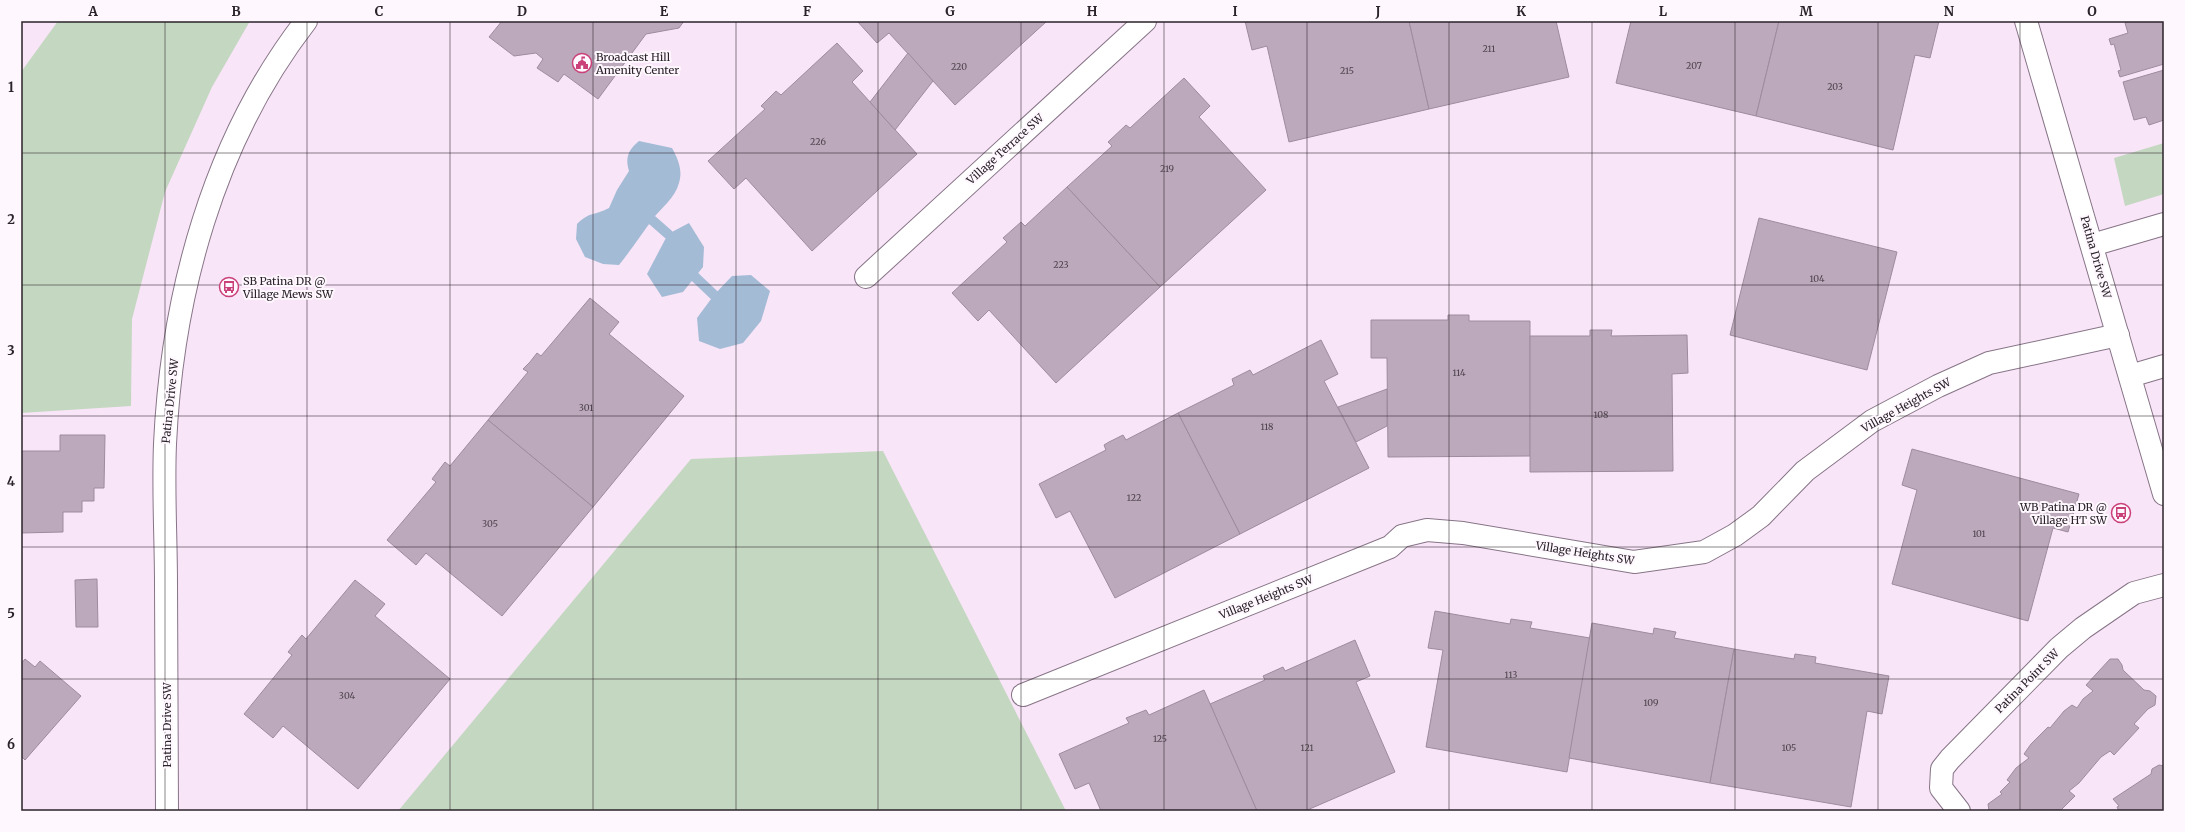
<svg xmlns="http://www.w3.org/2000/svg" width="2185" height="832" font-family="Merriweather,serif">
<style>
.green{fill:#c4d7c1}
.water{fill:#a4bbd6}
.lines{fill:none;stroke-linecap:round;stroke-linejoin:round}
.stream{stroke:#a4bbd6;stroke-width:10}
.building{fill:#bca9bb;stroke:#9e8c9e}
.minor-casing{stroke:#877587;stroke-width:24}
.minor{stroke:#fff;stroke-width:22}
.grid{fill:none;stroke:#2b232a;stroke-width:1;stroke-opacity:0.55}
.labels{text-anchor:middle;stroke-width:4;stroke-linejoin:round;paint-order:stroke}
.number-label{font-size:9px;fill:#4f444e}
.poi-label{font-size:11px;fill:#2b232a;stroke:#fff7fe;text-anchor:start}
.street-label{font-size:11px;fill:#2b232a;stroke:#fff7fe}
.neatline{fill:none;stroke:#2b232a;stroke-width:1.5}
.grid-label{font-size:13px;text-anchor:middle;font-weight:bold;fill:#2b232a}
</style>
<rect width="100%" height="100%" fill="#f9e5f8"/>
<g class="green">
<polygon points="58,21 250,21 212,87 165,192 132,319 131,406 21,413 21,72"/>
<polygon points="2164,143 2164,194 2125,206 2114,158"/>
<polygon points="883,451 1066,811 398,811 691,459"/>
</g>
<g class="water">
<path d="M 639,141 L 672,148 C 678,159 683,170 679,183 C 675,198 661,208 652,220 C 641,235 631,250 619,265 L 603,264 L 585,257 L 576,239 L 577,224 C 590,211 594,216 609,208 L 617,190 L 629,171 C 625,158 628,150 639,141 Z"/>
<polygon points="689,223 704,247 703,267 683,292 662,297 647,274 668,234"/>
<polygon points="751,275 770,291 761,321 743,343 720,349 699,341 697,318 714,295 732,276"/>
</g>
<g class="lines">
<g class="stream">
<polyline points="652,220 668,234"/>
<polyline points="695,277 714,295"/>
</g>
</g>
<g class="building">
<polygon points="502,21 684,21 679,28 646,34 598,99 564,74 558,82 537,68 543,59 536,53 514,56 489,37"/>
<polygon points="857,21 1047,21 955,105 889,33 877,43"/>
<polygon points="1245,21 1409,21 1429,109 1289,142 1267,46 1252,50"/>
<polygon points="1409,21 1556,21 1569,77 1429,109"/>
<polygon points="1631,21 1779,21 1756,116 1616,83"/>
<polygon points="1779,21 1939,21 1930,58 1915,55 1893,150 1756,116"/>
<polygon points="2129,21 2164,21 2164,64 2120,77 2118,71 2121,70 2114,44 2111,45 2109,39 2128,33 2125,23"/>
<polygon points="837,43 863,71 852,82 917,154 812,251 746,178 734,189 708,161 765,109 761,106 776,91 781,95"/>
<polygon points="908,53 933,81 895,130 870,102"/>
<polygon points="2164,70 2164,120 2149,125 2146,117 2134,120 2123,82"/>
<polygon points="1184,78 1210,106 1199,117 1266,190 1160,287 1067,187 1112,146 1108,142 1126,125 1130,128"/>
<polygon points="1067,187 1160,287 1056,383 989,310 978,321 952,293 1007,242 1003,238 1021,222 1025,226"/>
<polygon points="1759,218 1897,252 1867,370 1730,335"/>
<polygon points="590,298 619,322 609,334 684,396 593,507 488,420 528,372 523,369 530,362 537,353 541,356"/>
<polygon points="1448,315 1469,315 1469,321 1530,321 1530,456 1388,457 1387,358 1371,358 1371,320 1448,320"/>
<polygon points="1590,330 1612,330 1611,336 1687,335 1688,373 1672,374 1673,471 1530,472 1530,336 1590,336"/>
<polygon points="1321,340 1338,374 1324,381 1369,468 1240,534 1178,413 1234,385 1232,379 1250,370 1253,375"/>
<polygon points="1387,389 1387,426 1356,442 1338,407"/>
<polygon points="1178,413 1240,534 1115,598 1070,511 1056,518 1039,484 1106,450 1104,445 1109,442 1123,435 1126,440"/>
<polygon points="488,420 593,507 502,616 426,553 416,565 387,540 436,482 432,479 445,462 450,466"/>
<polygon points="60,435 105,435 104,488 94,488 94,501 82,501 82,512 63,512 63,532 21,533 21,451 60,451"/>
<polygon points="1912,449 2079,494 2068,532 2053,528 2028,621 1892,584 1917,490 1902,485"/>
<polygon points="97,579 98,627 76,627 75,580"/>
<polygon points="355,580 385,604 375,616 450,679 358,789 283,726 273,738 244,714 292,655 288,652 302,635 306,639"/>
<polygon points="1435,611 1510,624 1511,619 1532,622 1530,628 1590,638 1567,772 1426,747 1443,650 1428,648"/>
<polygon points="1592,623 1653,634 1654,628 1676,632 1674,638 1734,649 1710,783 1569,758"/>
<polygon points="1355,640 1370,676 1356,682 1395,772 1305,811 1257,811 1210,704 1265,680 1263,676 1283,667 1285,671"/>
<polygon points="1734,649 1794,659 1795,654 1816,657 1815,663 1889,676 1882,714 1867,711 1851,807 1710,783"/>
<polygon points="25,659 35,667 40,661 81,696 25,760 21,756 21,664"/>
<polygon points="2110,659 2118,659 2122,665 2123,670 2144,690 2150,691 2156,696 2155,705 2148,709 2134,724 2139,728 2114,755 2110,751 2101,757 2079,783 2069,791 2075,796 2061,810 1989,811 1988,804 2002,794 2000,792 2010,782 2007,780 2016,768 2029,758 2024,754 2031,744 2048,727 2050,728 2064,711 2072,705 2077,708 2083,699 2093,691 2086,685"/>
<polygon points="1204,690 1257,811 1101,811 1089,783 1075,789 1059,754 1129,723 1126,718 1146,710 1149,715"/>
<polygon points="2159,765 2164,766 2164,811 2119,811 2117,807 2119,806 2113,799 2151,774 2152,769"/>
</g>
<g class="lines">
<g class="minor-casing">
<g id="minor">
<polyline points="2026,21 2164,494"/>
<polyline points="2092,245 2164,224"/>
<polyline points="866,277 1145,21"/>
<polyline points="2130,376 2164,366"/>
<polyline points="1023,695 1390,547 1402,536 1427,530 1463,533 1634,562 1704,552 1735,535 1761,516 1805,471 1872,421 1938,386 1989,363 2118,335"/>
<path d="M 167,811 C 167,735 166,660 166,584 C 166,538 163,491 165,444 C 172,295 213,141 306,21"/>
<polyline points="1959,811 1941,788 1942,769 1950,759 2059,648 2083,628 2134,593 2164,585"/>
</g>
</g>
<use href="#minor" class="minor"/>
</g>
<path class="grid" d="M 165,21 L 165,811M 307,21 L 307,811M 450,21 L 450,811M 593,21 L 593,811M 736,21 L 736,811M 878,21 L 878,811M 1021,21 L 1021,811M 1164,21 L 1164,811M 1307,21 L 1307,811M 1449,21 L 1449,811M 1592,21 L 1592,811M 1735,21 L 1735,811M 1878,21 L 1878,811M 2020,21 L 2020,811M 21,153 L 2164,153M 21,285 L 2164,285M 21,416 L 2164,416M 21,547 L 2164,547M 21,679 L 2164,679"/>
<defs>
<g id="civic-ring" transform="scale(1)"><circle r="9.5" fill="#fff7fe" stroke="#ca417a" stroke-width="1.5"/><path d="M-.6-6.5H3V-4.5H.6V-3L4-1V1h2V6H-6V1h2V-1L-.6-3ZM-1.2 2.5V6h2.4V2.5Z" fill="#ca417a"/></g>
<g id="bus-ring" transform="scale(1)"><circle r="9.5" fill="#fff7fe" stroke="#ca417a" stroke-width="1.5"/><path d="M-5-6H5V4H4V6H2V4H-2V6H-4V4H-5ZM-3.5-4V0h7V-4ZM-3.5 1.2v1.5H-2V1.2ZM2 1.2v1.5H3.5V1.2Z" fill="#ca417a"/></g>
</defs>
<g fill-rule="evenodd">
<use href="#civic-ring" x="582" y="63"/>
<use href="#bus-ring" x="229" y="287"/>
<use href="#bus-ring" x="2121" y="513"/>
</g>
<g class="labels">
<g class="number-label">
<text x="1489" y="52">211</text>
<text x="1694" y="69">207</text>
<text x="959" y="70">220</text>
<text x="1347" y="74">215</text>
<text x="1835" y="90">203</text>
<text x="818" y="145">226</text>
<text x="1167" y="172">219</text>
<text x="1061" y="268">223</text>
<text x="1817" y="282">104</text>
<text x="1459" y="376">114</text>
<text x="586" y="411">301</text>
<text x="1601" y="418">108</text>
<text x="1267" y="430">118</text>
<text x="1134" y="501">122</text>
<text x="490" y="527">305</text>
<text x="1979" y="537">101</text>
<text x="1511" y="678">113</text>
<text x="347" y="699">304</text>
<text x="1651" y="706">109</text>
<text x="1160" y="742">125</text>
<text x="1307" y="751">121</text>
<text x="1789" y="751">105</text>
</g>
<g class="poi-label">
<text x="596" y="61">Broadcast Hill<tspan x="596" dy="13">Amenity Center</tspan></text>
<text x="243" y="285">SB Patina DR @<tspan x="243" dy="13">Village Mews SW</tspan></text>
<text x="2107" y="511" text-anchor="end">WB Patina DR @<tspan x="2107" dy="13">Village HT SW</tspan></text>
</g>
<g class="street-label">
<text transform="translate(1005 149) rotate(-42)" y="4">Village Terrace SW</text>
<text transform="translate(2096 257) rotate(74)" y="4">Patina Drive SW</text>
<text transform="translate(170 401) rotate(-84)" y="4">Patina Drive SW</text>
<text transform="translate(1906 405) rotate(-29)" y="4">Village Heights SW</text>
<text transform="translate(1585 553) rotate(9)" y="4">Village Heights SW</text>
<text transform="translate(1266 597) rotate(-22)" y="4">Village Heights SW</text>
<text transform="translate(2027 681) rotate(-45)" y="4">Patina Point SW</text>
<text transform="translate(167 725) rotate(-90)" y="4">Patina Drive SW</text>
</g>
</g>
<rect width="2185" height="832" fill="none" stroke="#fff7fe" stroke-width="44"/>
<rect x="22" y="22" width="2141" height="788" class="neatline"/>
<g class="grid-label">
<text x="93" y="16">A</text>
<text x="236" y="16">B</text>
<text x="379" y="16">C</text>
<text x="522" y="16">D</text>
<text x="664" y="16">E</text>
<text x="807" y="16">F</text>
<text x="950" y="16">G</text>
<text x="1092" y="16">H</text>
<text x="1235" y="16">I</text>
<text x="1378" y="16">J</text>
<text x="1521" y="16">K</text>
<text x="1663" y="16">L</text>
<text x="1806" y="16">M</text>
<text x="1949" y="16">N</text>
<text x="2092" y="16">O</text>
<text x="11" y="92">1</text>
<text x="11" y="224">2</text>
<text x="11" y="355">3</text>
<text x="11" y="486">4</text>
<text x="11" y="618">5</text>
<text x="11" y="749">6</text>
</g>
</svg>
